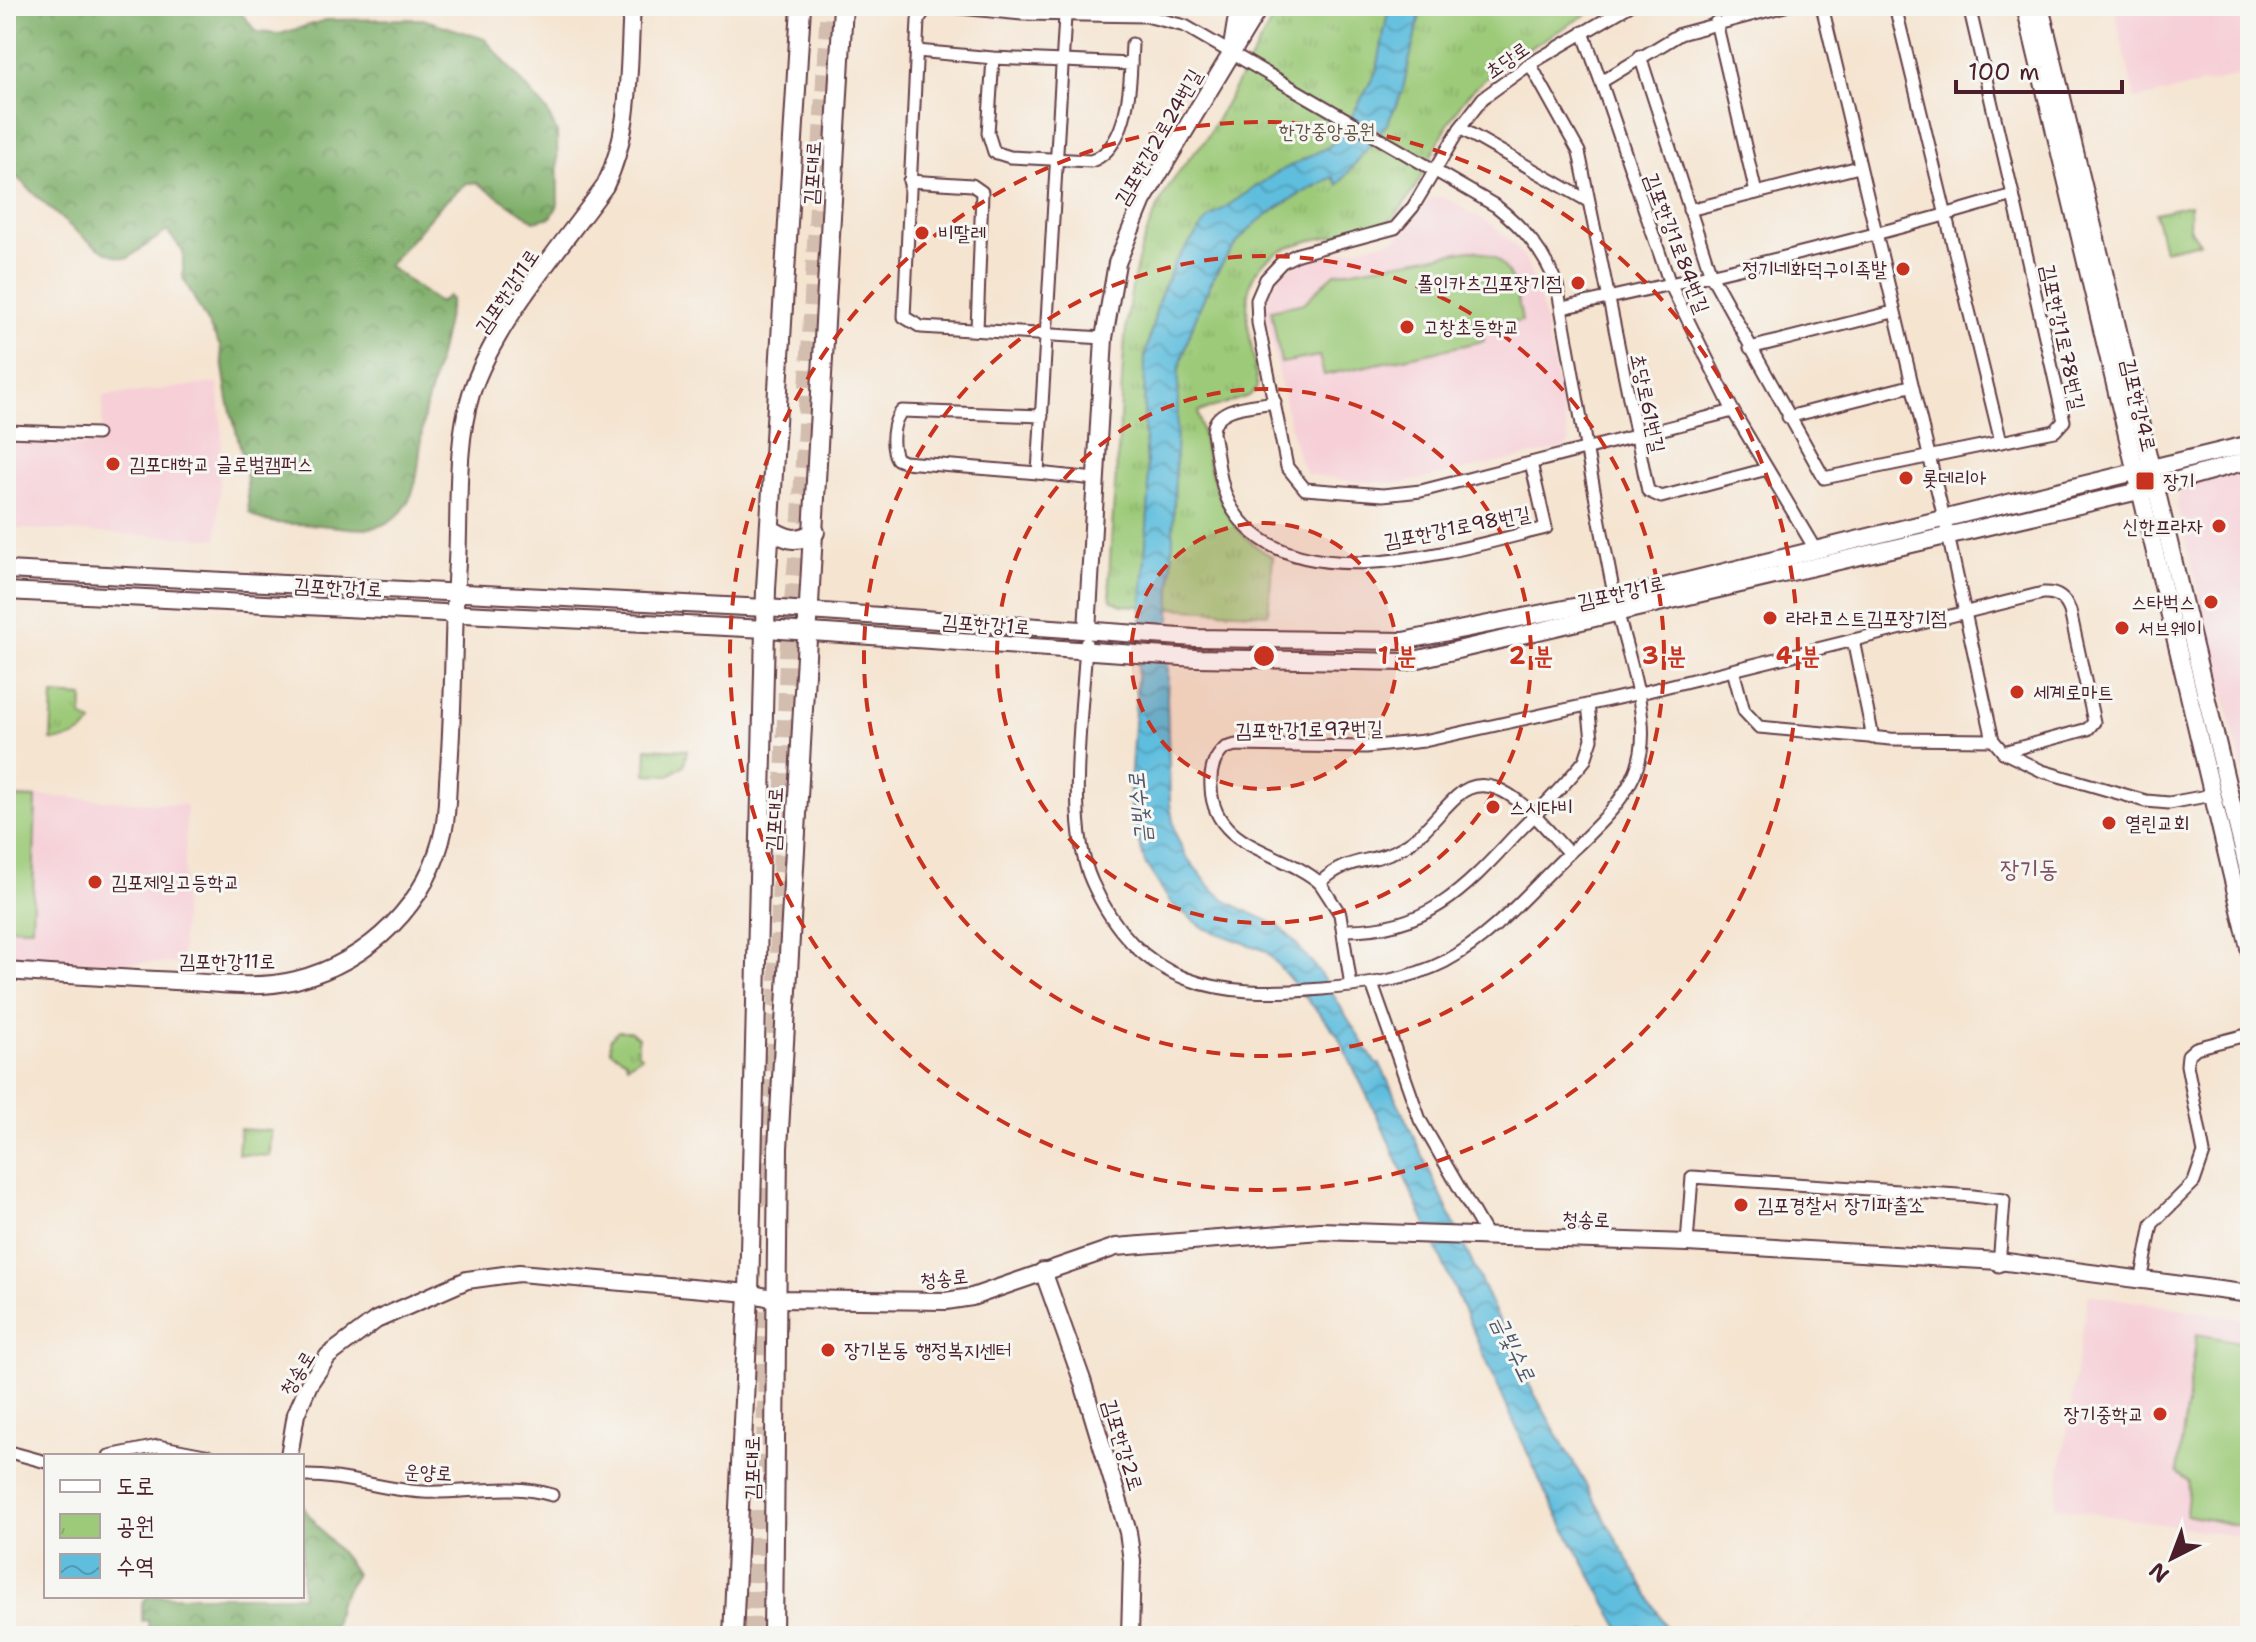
<svg xmlns="http://www.w3.org/2000/svg" width="2256" height="1642" font-family="'Shantell Sans','Poor Story',sans-serif">
<style>
.built{fill:#f6cfd7}
.grass{fill:#9cca78;stroke:#737452;stroke-width:2}
.forest{fill:url(#forest-crowns);stroke:#64664a;stroke-width:2}
.park{fill:url(#park-tufts);stroke:#737452;stroke-width:2}
.water{fill:url(#water-waves);stroke:#546e84;stroke-width:2}
.lines{fill:none;stroke-linecap:round;stroke-linejoin:round}
.primary-tunnel{stroke:#d3bdaf;stroke-width:18;stroke-dasharray:18 9;stroke-linecap:butt}
.street-casing{stroke:#643d44;stroke-width:15}
.secondary-casing{stroke:#643d44;stroke-width:20}
.primary-casing{stroke:#643d44;stroke-width:22}
.street{stroke:#fff;stroke-width:11}
.secondary{stroke:#fff;stroke-width:16}
.primary{stroke:#fff;stroke-width:18}
.ring{fill:none;stroke:#c8321e;stroke-width:4;stroke-dasharray:14 10}
.poi-dot{fill:#c8321e;stroke:#f6f6f2;stroke-width:3}
.labels{text-anchor:middle;stroke-width:6;stroke-linejoin:round;paint-order:stroke}
.street-label{font-size:20px;fill:#4a1f2b;stroke:#f6f6f2}
.park-label{font-size:20px;fill:#635242;stroke:#f6f6f2}
.poi-label{font-size:20px;fill:#4a1f2b;stroke:#f6f6f2;text-anchor:start}
.water-label{font-size:22px;font-style:italic;fill:#51576a;stroke:#f6f6f2}
.quarter-label{font-size:24px;fill:#825164;stroke:#f6f6f2}
.centre{fill:#c8321e;stroke:#f6f6f2;stroke-width:4}
.ring-label{font-size:24px;text-anchor:middle;font-weight:bold;fill:#c8321e;stroke:#f6f6f2;stroke-width:6;stroke-linejoin:round;paint-order:stroke}
</style>
<defs>
<pattern id="forest-crowns" width="20" height="18" patternUnits="userSpaceOnUse" patternTransform="scale(2)"><rect width="20" height="18" fill="#7dae68"/><path d="M2 6a3 3 0 1 1 6 0M12 15a3 3 0 1 1 6 0" fill="none" stroke="#688d56"/></pattern>
<pattern id="park-tufts" width="24" height="20" patternUnits="userSpaceOnUse" patternTransform="scale(2)"><rect width="24" height="20" fill="#9cca78"/><path d="M3 7l-1-3M5 7V3M7 7l1-3M15 17l-1-3M17 17v-4M19 17l1-3" fill="none" stroke="#88ad68"/></pattern>
<pattern id="water-waves" width="16" height="10" patternUnits="userSpaceOnUse" patternTransform="scale(2)"><rect width="16" height="10" fill="#5fbede"/><path d="M0 5q4-4 8 0t8 0" fill="none" stroke="#509ab4"/></pattern>
</defs>
<rect width="100%" height="100%" fill="#f6f6f2"/>
<filter id="ink" filterUnits="userSpaceOnUse"><feTurbulence type="fractalNoise" baseFrequency=".0125" numOctaves="2"/><feDisplacementMap in="SourceGraphic" scale="16" xChannelSelector="R" yChannelSelector="G"/><feConvolveMatrix kernelMatrix="1 2 1 2 8 2 1 2 1" color-interpolation-filters="sRGB"/></filter>
<filter id="wash" filterUnits="userSpaceOnUse"><feTurbulence type="fractalNoise" baseFrequency=".006" numOctaves="4" result="noise"/><feDisplacementMap in="SourceGraphic" scale="32" xChannelSelector="R" yChannelSelector="G"/><feGaussianBlur stdDeviation="1.8" result="paint"/><feColorMatrix in="noise" values="0 0 0 0 0 0 0 0 0 0 0 0 0 0 0 0 0 1.4 0 .05"/><feComposite in="paint" operator="in"/></filter>
<g filter="url(#wash)">
<rect width="100%" height="100%" fill="#f5e4d0"/>
<g class="built">
<polygon points="2114,6 2250,6 2250,73 2135,100"/>
<polygon points="1438,197 1451,201 1492,225 1515,245 1527,263 1541,302 1569,444 1564,448 1403,483 1350,481 1307,474 1299,459 1290,426 1265,312 1271,286 1285,271 1307,260 1393,240 1407,229 1429,199"/>
<polygon points="218,383 222,431 217,539 6,528 6,442 102,446 103,396"/>
<polygon points="2250,467 2250,800 2177,506 2180,491 2189,484"/>
<polygon points="6,794 187,805 181,964 6,959"/>
<polygon points="2088,1294 2250,1320 2250,1538 2055,1507"/>
</g>
<g class="grass">
<path d="M 1470,250 C 1510,253 1516,288 1522,321 L 1482,328 L 1484,341 L 1324,375 L 1319,356 L 1281,363 L 1271,310 L 1304,303 L 1335,273 Z"/>
<polygon points="6,797 36,798 32,928 6,927"/>
<polygon points="2197,1334 2250,1344 2250,1528 2186,1515 2189,1482 2177,1472"/>
</g>
<g class="forest">
<path d="M 6,6 L 235,6 L 257,32 L 280,34 L 326,20 L 423,19 L 485,39 L 547,111 L 557,133 L 558,205 L 551,217 L 534,221 L 477,183 L 467,183 L 441,205 L 388,266 L 439,303 L 448,296 L 451,299 C 444,336 436,371 426,407 C 417,439 425,494 396,517 C 372,536 347,527 319,525 C 300,523 262,527 249,512 L 246,469 L 228,400 L 220,346 L 183,278 L 183,251 L 167,231 L 128,258 C 96,260 31,189 6,167 Z"/>
<path d="M 302,1505 C 318,1531 340,1548 356,1574 L 339,1602 L 332,1636 L 149,1636 L 148,1620 L 142,1621 L 142,1603 L 148,1596 L 302,1596 Z"/>
</g>
<g class="park">
<path d="M 1280,6 L 1600,6 C 1562,30 1489,67 1463,101 C 1436,136 1420,195 1388,222 C 1346,241 1255,232 1248,295 C 1244,325 1256,358 1257,388 L 1249,396 L 1198,412 C 1210,470 1216,527 1273,557 L 1268,614 L 1122,605 L 1111,600 L 1109,582 C 1111,534 1115,485 1119,437 C 1125,330 1123,223 1205,141 Z"/>
<polygon points="2190,205 2189,227 2199,242 2164,250 2155,213"/>
<path d="M 53,695 L 83,697 L 82,717 L 92,723 C 82,736 67,741 51,740 Z"/>
<polygon points="647,748 687,750 684,765 670,775 646,774"/>
<polygon points="618,1031 630,1031 638,1038 638,1053 642,1056 627,1065 626,1060 611,1051 610,1040"/>
<polygon points="240,1129 271,1131 270,1156 238,1154"/>
</g>
<path class="water" d="M 1389,6 L 1422,6 L 1402,93 L 1387,124 L 1338,185 L 1333,177 C 1310,189 1285,201 1264,217 C 1217,252 1194,315 1179,370 L 1167,699 L 1170,804 L 1175,833 L 1185,855 L 1213,890 L 1231,904 L 1279,926 L 1293,940 L 1319,972 L 1376,1064 L 1380,1064 L 1526,1379 L 1671,1636 L 1624,1636 L 1545,1492 L 1381,1124 L 1337,1034 L 1266,951 L 1204,928 L 1171,903 L 1145,863 L 1131,815 L 1130,787 L 1149,495 L 1144,421 L 1145,356 L 1159,299 L 1175,262 L 1208,219 L 1276,173 L 1328,147 L 1342,134 L 1377,70 Z"/>
</g>
<g filter="url(#ink)">
<g class="lines">
<g class="primary-tunnel">
<polyline points="775,1061 788,655 801,517 829,6"/>
<polyline points="760,1206 765,1043"/>
<polyline points="755,1382 757,1295"/>
<polyline points="748,1636 751,1507"/>
<polyline points="761,1636 767,1363"/>
</g>
<g class="street-casing">
<g id="street">
<polyline points="928,6 918,20 904,317 921,327 1104,338"/>
<path d="M 940,6 L 1022,14 L 1146,16 L 1185,26 L 1496,206 C 1525,229 1543,251 1557,285 C 1576,390 1594,495 1615,599 C 1623,644 1649,707 1641,752 C 1634,796 1593,830 1563,859 C 1526,895 1492,936 1446,961 C 1407,981 1365,985 1322,989 C 1219,998 1139,988 1092,882 C 1065,824 1083,709 1086,643"/>
<polyline points="1629,6 1530,64 1483,98 1460,128 1413,207 1395,228 1298,254 1282,262 1266,279 1257,300 1258,323 1287,467 1305,489 1383,495 1421,491 1733,411"/>
<polyline points="1822,6 1948,535 1993,740 2003,752 2042,771 2146,801 2169,803 2212,795"/>
<polyline points="1895,6 2001,442"/>
<polyline points="1969,6 2013,195"/>
<polyline points="1716,22 1756,193"/>
<polyline points="1583,32 1601,82 1680,34 1785,6"/>
<path d="M 917,51 L 993,58 L 988,133 L 994,152 L 1010,157 L 1091,161 C 1125,149 1130,94 1131,64 L 993,58"/>
<polyline points="1131,64 1132,44"/>
<polyline points="1530,64 1579,152 1648,491 1661,497 1767,469"/>
<polyline points="1601,82 1670,284 1733,411 1815,549"/>
<polyline points="1460,128 1588,201"/>
<polyline points="909,181 972,185 982,192 977,330"/>
<polyline points="1689,210 1859,167"/>
<path d="M 1562,308 C 1714,275 1864,240 2013,195 L 2064,421 L 2055,431 L 1824,478 L 1711,275 L 1640,56"/>
<polyline points="1750,348 1893,312"/>
<path d="M 1275,402 C 1254,406 1213,405 1213,433 C 1218,457 1219,488 1233,510 C 1293,603 1459,549 1546,528 L 1531,463"/>
<path d="M 1042,416 L 902,411 C 892,421 890,446 897,459 L 904,462 L 1038,473 L 1065,16"/>
<polyline points="1788,417 1910,386"/>
<polyline points="6,431 97,434"/>
<polyline points="1038,473 1095,479"/>
<polyline points="1853,640 1873,738"/>
<polyline points="1733,670 1744,711 1759,727 1891,739 1993,740"/>
<path d="M 1320,883 C 1282,850 1213,849 1211,787 C 1210,771 1213,759 1225,748 L 1236,745 L 1366,747 L 1424,741 L 1636,694 L 2043,593 C 2057,592 2065,598 2070,611 L 2094,722 L 2088,729 L 2003,752"/>
<path d="M 1345,930 C 1428,931 1465,889 1518,832 C 1541,809 1564,786 1585,760 L 1592,739 L 1588,705"/>
<polyline points="1372,984 1420,1120 1486,1234"/>
<path d="M 1351,986 L 1340,914 L 1320,883 C 1348,855 1373,865 1403,847 C 1425,834 1438,813 1457,796 C 1497,760 1543,827 1569,853"/>
<polyline points="1687,1243 1692,1177 1973,1196 2004,1200 1999,1266"/>
<polyline points="2141,1282 2152,1224 2194,1182 2204,1153 2187,1065 2188,1055 2196,1048 2250,1034"/>
<polyline points="6,1451 46,1462"/>
<polyline points="109,1456 158,1446 210,1456"/>
<path d="M 302,1476 C 347,1475 381,1490 423,1492 C 465,1494 511,1482 552,1495"/>
<polyline points="1579,1632 1581,1636"/>
</g>
</g>
<g class="secondary-casing">
<g id="secondary">
<polyline points="2025,6 2250,952"/>
<polyline points="2040,6 2250,879"/>
<polyline points="1232,47 1236,22 1245,6"/>
<polyline points="6,570 766,608 1195,638 1403,641 1614,599 2250,444"/>
<polyline points="6,591 766,629 1196,658 1406,662 2139,491 2250,460"/>
<polyline points="1087,631 1104,338 1117,263 1143,200 1260,6"/>
<path d="M 6,971 C 62,975 119,978 175,981 C 215,983 257,990 296,980 C 370,961 429,903 444,828 C 448,809 447,787 449,768 C 454,699 453,631 457,562 C 460,508 455,446 471,394 C 494,323 562,246 605,186 C 632,131 628,66 632,6"/>
<polyline points="1043,1271 1082,1380 1128,1532 1132,1561 1130,1636"/>
<polyline points="289,1456 296,1414 309,1384 328,1356 376,1320 467,1280 519,1273 749,1293 775,1299 946,1301 972,1297 1116,1247 1320,1231 1687,1243 1999,1261 2250,1294"/>
</g>
</g>
<g class="primary-casing">
<g id="primary">
<path d="M 770,529 C 787,540 797,543 815,532"/>
<polyline points="733,1636 749,1293 766,589 801,6"/>
<polyline points="773,1636 778,1148 843,6"/>
</g>
</g>
<use href="#street" class="street"/>
<use href="#secondary" class="secondary"/>
<use href="#primary" class="primary"/>
</g>
</g>
<circle cx="1264" cy="656" r="133" fill="#c8321e" fill-opacity=".12"/>
<g class="ring">
<circle cx="1264" cy="656" r="133"/>
<circle cx="1264" cy="656" r="267"/>
<circle cx="1264" cy="656" r="400"/>
<circle cx="1264" cy="656" r="534"/>
</g>
<g class="poi-dot">
<circle cx="922" cy="233" r="8"/>
<circle cx="1903" cy="269" r="8"/>
<circle cx="1578" cy="283" r="8"/>
<circle cx="1407" cy="327" r="8"/>
<circle cx="113" cy="464" r="8"/>
<circle cx="1906" cy="478" r="8"/>
<rect x="2135" y="471" width="20" height="20" rx="4"/>
<circle cx="2219" cy="526" r="8"/>
<circle cx="2211" cy="602" r="8"/>
<circle cx="1770" cy="618" r="8"/>
<circle cx="2122" cy="628" r="8"/>
<circle cx="2017" cy="692" r="8"/>
<circle cx="1493" cy="807" r="8"/>
<circle cx="2109" cy="823" r="8"/>
<circle cx="95" cy="882" r="8"/>
<circle cx="1741" cy="1205" r="8"/>
<circle cx="828" cy="1350" r="8"/>
<circle cx="2160" cy="1414" r="8"/>
</g>
<g class="labels">
<g class="street-label">
<text transform="translate(1507 60) rotate(-35)" y="7">초당로</text>
<text transform="translate(1158 137) rotate(-60)" y="7">김포한강2로24번길</text>
<text transform="translate(812 173) rotate(-87)" y="7">김포대로</text>
<text transform="translate(1677 243) rotate(69)" y="7">김포한강1로84번길</text>
<text transform="translate(507 291) rotate(-56)" y="7">김포한강11로</text>
<text transform="translate(2063 337) rotate(78)" y="7">김포한강1로78번길</text>
<text transform="translate(1648 403) rotate(78)" y="7">초당로61번길</text>
<text transform="translate(2139 405) rotate(77)" y="7">김포한강4로</text>
<text transform="translate(1457 527) rotate(-11)" y="7">김포한강1로98번길</text>
<text transform="translate(338 587) rotate(3)" y="7">김포한강1로</text>
<text transform="translate(1621 592) rotate(-13)" y="7">김포한강1로</text>
<text transform="translate(986 624) rotate(4)" y="7">김포한강1로</text>
<text transform="translate(1309 729) rotate(-1)" y="7">김포한강1로97번길</text>
<text transform="translate(774 819) rotate(-87)" y="7">김포대로</text>
<text x="227" y="968">김포한강11로</text>
<text transform="translate(1586 1219) rotate(2)" y="7">청송로</text>
<text transform="translate(944 1278) rotate(-6)" y="7">청송로</text>
<text transform="translate(297 1373) rotate(-59)" y="7">청송로</text>
<text transform="translate(1123 1445) rotate(73)" y="7">김포한강2로</text>
<text transform="translate(752 1468) rotate(-90)" y="7">김포대로</text>
<text transform="translate(428 1472) rotate(3)" y="7">운양로</text>
</g>
<g class="park-label">
<text x="1327" y="138">한강중앙공원</text>
</g>
<g class="poi-label">
<text x="938" y="240">비딸레</text>
<text x="1887" y="276" text-anchor="end">정기네화덕구이족발</text>
<text x="1562" y="290" text-anchor="end">폴인카츠김포장기점</text>
<text x="1423" y="334">고창초등학교</text>
<text x="129" y="471">김포대학교 글로벌캠퍼스</text>
<text x="1922" y="485">롯데리아</text>
<text x="2163" y="488">장기</text>
<text x="2203" y="533" text-anchor="end">신한프라자</text>
<text x="2195" y="609" text-anchor="end">스타벅스</text>
<text x="1786" y="625">라라코스트김포장기점</text>
<text x="2138" y="635">서브웨이</text>
<text x="2033" y="699">세계로마트</text>
<text x="1509" y="814">스시다비</text>
<text x="2125" y="830">열린교회</text>
<text x="111" y="889">김포제일고등학교</text>
<text x="1757" y="1212">김포경찰서 장기파출소</text>
<text x="844" y="1357">장기본동 행정복지센터</text>
<text x="2144" y="1421" text-anchor="end">장기중학교</text>
</g>
<g class="water-label">
<text transform="translate(1139 808) rotate(-96)" y="8">금빛수로</text>
<text transform="translate(1514 1348) rotate(64)" y="8">금빛수로</text>
</g>
<g class="quarter-label">
<text x="2029" y="877">장기동</text>
</g>
</g>
<circle cx="1264" cy="656" r="12" class="centre"/>
<g class="ring-label">
<text x="1397" y="664">1 분</text>
<text x="1531" y="664">2 분</text>
<text x="1664" y="664">3 분</text>
<text x="1798" y="664">4 분</text>
</g>
<rect width="2256" height="1642" fill="none" stroke="#f6f6f2" stroke-width="32"/>
<rect x="44" y="1454" width="260" height="144" fill="#f6f6f2" stroke="#b1a0a2" stroke-width="2"/>
<rect x="60" y="1480" width="40" height="12" fill="#ffffff" stroke="#b1a0a2" stroke-width="2"/>
<text x="116" y="1494" font-size="24" fill="#4a1f2b">도로</text>
<rect x="60" y="1514" width="40" height="24" fill="url(#park-tufts)" stroke="#b1a0a2" stroke-width="2"/>
<text x="116" y="1534" font-size="24" fill="#4a1f2b">공원</text>
<rect x="60" y="1554" width="40" height="24" fill="url(#water-waves)" stroke="#b1a0a2" stroke-width="2"/>
<text x="116" y="1574" font-size="24" fill="#4a1f2b">수역</text>
<g transform="translate(2172 1558) rotate(222)" stroke="#f6f6f2" stroke-width="6" paint-order="stroke">
<path d="M0-6L14 30L0 20L-14 30Z" fill="#4a1f2b"/>
<text y="-12" font-size="22" font-weight="bold" text-anchor="middle" fill="#4a1f2b">N</text>
</g>
<path d="M1956 80v12h166v-12" fill="none" stroke="#4a1f2b" stroke-width="4"/>
<text x="1968" y="80" font-size="24" fill="#4a1f2b" stroke="#f6f6f2" stroke-width="6" paint-order="stroke">100 m</text>
</svg>
